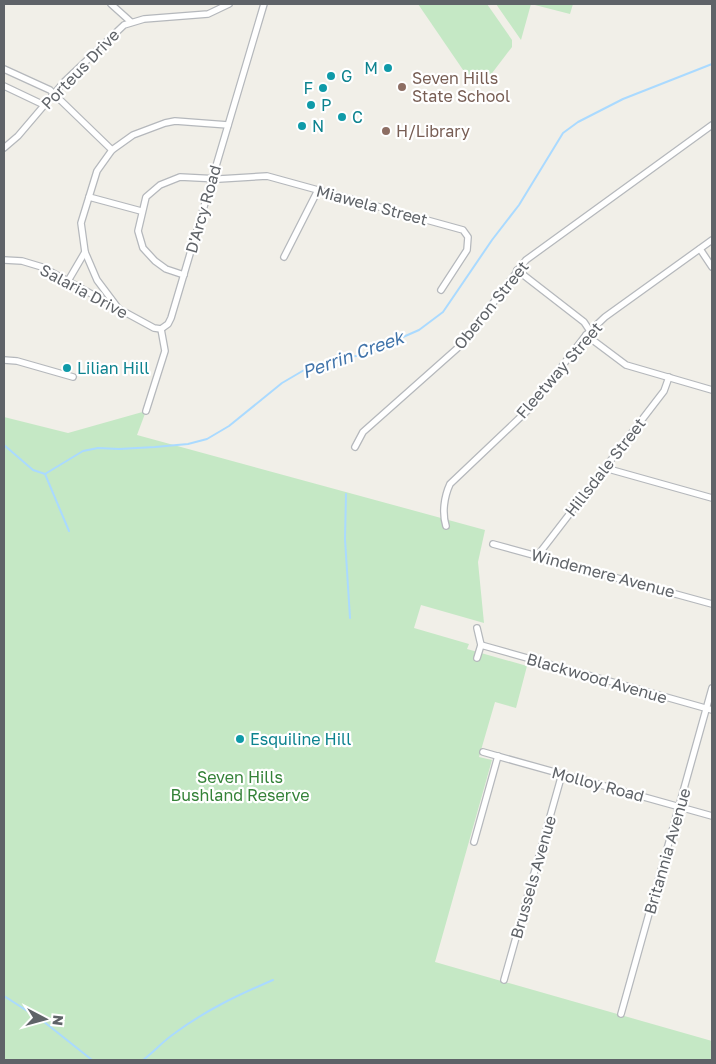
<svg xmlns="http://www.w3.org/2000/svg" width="716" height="1064" font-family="'Golos Text',sans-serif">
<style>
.green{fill:#c5e8c5}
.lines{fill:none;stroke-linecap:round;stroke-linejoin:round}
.stream{stroke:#aadaff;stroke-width:2}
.minor-casing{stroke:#b5b8bc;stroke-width:8}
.minor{stroke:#fff;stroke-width:5.5}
.culture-dot{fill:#0f9aa8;stroke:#fff;stroke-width:2}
.education-dot{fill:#8d6e63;stroke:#fff;stroke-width:2}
.labels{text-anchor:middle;stroke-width:4.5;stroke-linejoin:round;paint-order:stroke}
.culture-label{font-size:16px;fill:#0d838f;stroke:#fff;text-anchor:start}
.street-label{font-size:16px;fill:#5f6368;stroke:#fff}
.education-label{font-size:16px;fill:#785e54;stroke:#fff;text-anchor:start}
.park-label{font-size:16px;fill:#348238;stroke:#fff}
.water-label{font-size:18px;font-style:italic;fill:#4174aa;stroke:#fff}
</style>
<rect width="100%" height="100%" fill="#f1efe8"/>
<g class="green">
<polygon points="418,4 487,4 512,40 512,47 483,85 474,86"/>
<polygon points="496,4 573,4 570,14 531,4 521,40"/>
<polygon points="146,411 137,435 485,530 478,562 484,623 421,605 414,628 469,644 467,649 527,666 516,708 495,702 479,757 492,760 435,962 712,1041 712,1060 4,1060 4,417 68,433"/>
</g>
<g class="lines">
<g class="stream">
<polyline points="4,445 33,470 45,474 83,451 98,448 119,449 155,447 188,444 207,439 229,426 282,383 311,366 331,360 362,355 419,330 443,312 492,240 519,205 563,133 578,122 623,99 712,64"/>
<polyline points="45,474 69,531"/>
<polyline points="346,494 345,539 350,618"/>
<polyline points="4,996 43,1021 92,1060"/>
<path d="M 143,1060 C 154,1052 163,1041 175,1033 C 206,1010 238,995 273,980"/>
</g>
<g class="minor-casing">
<g id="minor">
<polyline points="111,4 131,22"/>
<polyline points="4,69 50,90 112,150"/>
<polyline points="4,86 44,105"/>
<polyline points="4,148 18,136 64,82 124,25 144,19 208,14 229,4"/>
<polyline points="89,197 141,211"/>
<polyline points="700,249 712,267"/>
<polyline points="85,252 97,280 118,308"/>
<polyline points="284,257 318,190"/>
<polyline points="4,260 22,261 42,267 154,328 161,329"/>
<polyline points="517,270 584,322 590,331"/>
<polyline points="184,275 166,269 155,261 143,248 138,231 146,197 160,185 180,177 219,179 267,176 463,230 468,237 467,250 441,290"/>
<polyline points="68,281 85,252 81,223 97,171 112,150 133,135 165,123 175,121 228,125"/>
<polyline points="161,329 168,324 171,318 264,4"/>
<polyline points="586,335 626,365 712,390"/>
<polyline points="4,360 17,361 73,377"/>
<polyline points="146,411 165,351 161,329"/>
<polyline points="355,447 363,432 461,345 526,260 712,125"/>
<polyline points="605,468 712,498"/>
<path d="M 446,526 C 442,513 444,497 450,484 L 530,408 L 586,335 L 605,317 L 712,240"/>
<polyline points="493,544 712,604"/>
<polyline points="538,555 664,391 669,377"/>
<polyline points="477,628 481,645 477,658"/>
<polyline points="481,645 712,710"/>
<polyline points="483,752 712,816"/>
<polyline points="474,842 498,756"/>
<polyline points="504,980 562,774"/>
<polyline points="621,1014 712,688"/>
</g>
</g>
<use href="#minor" class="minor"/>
</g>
<g class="culture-dot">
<circle cx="388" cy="68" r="5"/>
<circle cx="331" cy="76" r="5"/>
<circle cx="323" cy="88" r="5"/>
<circle cx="311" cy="105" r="5"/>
<circle cx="342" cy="117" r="5"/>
<circle cx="302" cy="126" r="5"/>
<circle cx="67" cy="368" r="5"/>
<circle cx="240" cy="739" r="5"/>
</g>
<g class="education-dot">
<circle cx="402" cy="87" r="5"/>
<circle cx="386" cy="131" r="5"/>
</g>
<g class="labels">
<g class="culture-label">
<text x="378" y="74" text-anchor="end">M</text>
<text x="341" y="82">G</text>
<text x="313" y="94" text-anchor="end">F</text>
<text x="321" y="111">P</text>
<text x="352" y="123">C</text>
<text x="312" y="132">N</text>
<text x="77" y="374">Lilian Hill</text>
<text x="250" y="745">Esquiline Hill</text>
</g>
<g class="street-label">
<text transform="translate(80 69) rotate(-46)" y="6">Porteus Drive</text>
<text transform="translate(372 205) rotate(15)" y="6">Miawela Street</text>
<text transform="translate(203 209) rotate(-74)" y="6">D'Arcy Road</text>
<text transform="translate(84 291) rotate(28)" y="6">Salaria Drive</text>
<text transform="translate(491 305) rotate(-51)" y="6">Oberon Street</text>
<text transform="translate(559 370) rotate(-49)" y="6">Fleetway Street</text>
<text transform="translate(605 467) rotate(-52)" y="6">Hillsdale Street</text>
<text transform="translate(603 573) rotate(15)" y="6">Windemere Avenue</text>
<text transform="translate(597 678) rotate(16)" y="6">Blackwood Avenue</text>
<text transform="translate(598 784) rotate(15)" y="6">Molloy Road</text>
<text transform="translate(667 851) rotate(-74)" y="6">Britannia Avenue</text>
<text transform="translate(533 877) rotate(-74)" y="6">Brussels Avenue</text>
</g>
<g class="education-label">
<text x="412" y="84">Seven Hills<tspan x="412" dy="18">State School</tspan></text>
<text x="396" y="137">H/Library</text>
</g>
<g class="park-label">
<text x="240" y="783">Seven Hills<tspan x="240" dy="18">Bushland Reserve</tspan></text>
</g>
<g class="water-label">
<text transform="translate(353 355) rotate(-20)" y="6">Perrin Creek</text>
</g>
</g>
<rect width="716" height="1064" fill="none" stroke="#5f6368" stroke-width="10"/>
<g transform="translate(45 1019) rotate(96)" stroke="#ffffff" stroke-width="4" paint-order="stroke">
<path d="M0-4L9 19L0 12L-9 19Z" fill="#5f6368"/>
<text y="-8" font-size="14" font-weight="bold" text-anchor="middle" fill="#5f6368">N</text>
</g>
</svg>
